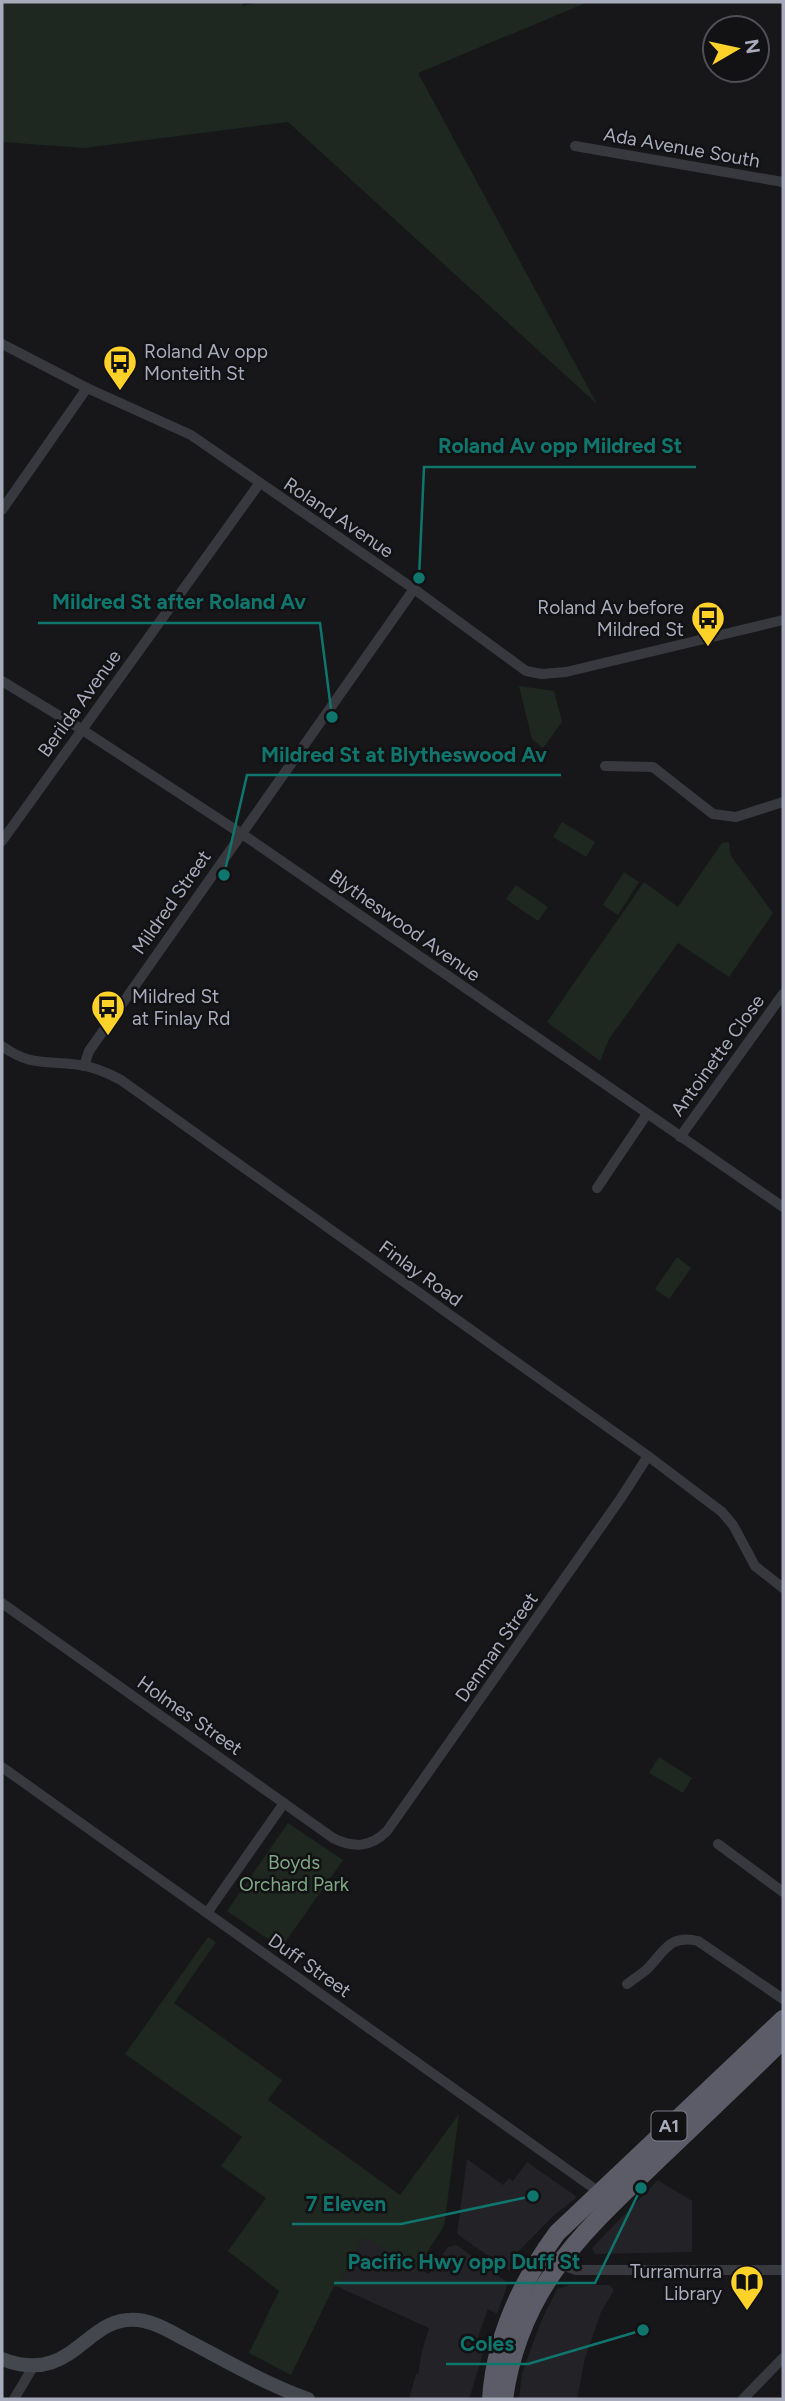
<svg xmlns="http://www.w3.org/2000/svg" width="785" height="2401" font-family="Figtree,sans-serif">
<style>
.built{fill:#232327}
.green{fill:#1e2821}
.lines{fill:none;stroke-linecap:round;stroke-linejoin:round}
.minor{stroke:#38383f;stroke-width:10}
.secondary{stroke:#45474f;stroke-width:14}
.trunk{stroke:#5b5c67;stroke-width:18}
.labels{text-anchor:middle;stroke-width:5;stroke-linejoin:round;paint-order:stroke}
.shield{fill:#121214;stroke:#7b7d89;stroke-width:2}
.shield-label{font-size:18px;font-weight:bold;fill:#a8abbb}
.street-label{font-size:19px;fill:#a8abbb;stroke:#121214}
.poi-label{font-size:19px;fill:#a8abbb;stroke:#121214;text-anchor:start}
.park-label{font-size:19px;fill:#7da785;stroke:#121214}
.leader{fill:none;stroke:#0f766e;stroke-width:2.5}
.callout-dot{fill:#0f766e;stroke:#121214;stroke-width:2.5}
.callout-label{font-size:21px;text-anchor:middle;font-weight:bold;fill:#0f766e;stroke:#121214;stroke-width:5;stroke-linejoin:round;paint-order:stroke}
</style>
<rect width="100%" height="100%" fill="#171719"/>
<g class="built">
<polygon points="467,2159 503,2185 509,2178 513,2181 527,2162 577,2197 552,2217 515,2255 510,2271 457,2234"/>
<polygon points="658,2180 692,2201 692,2252 595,2254 592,2248"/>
<polygon points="363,2236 429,2274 448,2247 457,2245 508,2283 497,2314 488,2309 479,2334 475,2349 483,2354 469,2399 409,2399 416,2374 418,2374 422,2351 429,2328 338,2287"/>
<polygon points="570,2285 609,2285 614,2290 601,2312 585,2358 577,2399 519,2399 522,2373 542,2319 557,2289"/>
</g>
<g class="green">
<polygon points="2,2 241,2 243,6 260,2 588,2 418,73 597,404 288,122 84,148 2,142"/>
<polygon points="519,686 554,691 562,722 543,748 532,739"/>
<polygon points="562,822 595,842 586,857 553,837"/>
<polygon points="729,842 731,856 773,913 729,977 678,943 609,1039 600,1061 547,1022 644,882 678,907 722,843"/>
<polygon points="624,872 639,882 618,915 603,905"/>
<polygon points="516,885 548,907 538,921 506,899"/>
<polygon points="677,1257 691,1268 669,1299 655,1289"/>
<polygon points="659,1757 692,1778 683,1793 649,1773"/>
<polygon points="288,1823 343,1860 281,1948 227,1911"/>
<polygon points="208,1937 216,1942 174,2003 282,2080 268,2100 400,2195 459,2114 444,2226 417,2268 363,2237 338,2287 334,2286 291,2375 249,2353 279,2291 228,2251 266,2198 221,2166 242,2137 125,2054"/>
</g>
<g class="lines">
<g class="minor">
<polyline points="575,146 783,182"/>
<polyline points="2,344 87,388 191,435 414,589 526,671 542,674 566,672 783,620"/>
<polyline points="2,510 87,388"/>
<polyline points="2,681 81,729 251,840 783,1207"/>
<polyline points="605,766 653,767 713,814 736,817 783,802"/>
<polyline points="2,841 259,484"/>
<path d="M 2,1046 C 31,1067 46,1060 80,1065 C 94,1067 108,1073 121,1080 L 648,1456 L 722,1512 L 733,1525 L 755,1566 L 783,1588"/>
<polyline points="84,1066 89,1051 414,589"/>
<polyline points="680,1137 783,994"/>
<polyline points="597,1188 647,1114"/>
<path d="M 2,1603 L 333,1838 C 353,1848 370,1848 387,1831 L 621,1498 L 648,1456"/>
<polyline points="2,1767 599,2192"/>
<polyline points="718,1844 783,1892"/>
<polyline points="207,1913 284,1803"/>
<path d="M 627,1984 C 634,1979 640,1975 646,1970 C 664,1953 668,1934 698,1941 L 783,1999"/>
<polyline points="542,2252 559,2264 576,2270 783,2270"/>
<polyline points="14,2399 33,2367"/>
<polyline points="743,2399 783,2358"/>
</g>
<path class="secondary" d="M 2,2359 C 74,2387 85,2314 138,2320 C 157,2322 176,2335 192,2343 C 230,2363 268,2385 308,2399"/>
<g class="trunk">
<path d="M 491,2399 C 495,2338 521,2282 557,2233 L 783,2019"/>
<path d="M 504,2399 C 520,2287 582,2233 660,2158 C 701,2119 742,2080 783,2040"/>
</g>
</g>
<defs>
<g id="bus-pin" transform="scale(1.75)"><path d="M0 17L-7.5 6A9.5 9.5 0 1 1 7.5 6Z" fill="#ffd229" stroke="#121214"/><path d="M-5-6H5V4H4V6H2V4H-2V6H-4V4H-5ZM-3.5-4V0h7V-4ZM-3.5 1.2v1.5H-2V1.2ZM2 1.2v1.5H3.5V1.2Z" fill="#111"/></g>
<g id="library-pin" transform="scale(1.75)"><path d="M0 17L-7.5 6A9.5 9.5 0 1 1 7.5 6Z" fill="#ffd229" stroke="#121214"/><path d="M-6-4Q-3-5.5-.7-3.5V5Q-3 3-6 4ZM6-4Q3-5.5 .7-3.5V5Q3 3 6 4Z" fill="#111"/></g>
</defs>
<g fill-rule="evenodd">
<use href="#bus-pin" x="120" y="362"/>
<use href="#bus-pin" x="708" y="618"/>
<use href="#bus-pin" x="108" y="1007"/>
<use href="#library-pin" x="747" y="2282"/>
</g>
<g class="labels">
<rect class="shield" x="651.5" y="2111.5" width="35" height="29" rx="5"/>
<g class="shield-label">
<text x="669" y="2132">A1</text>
</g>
<g class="street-label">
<text transform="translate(682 147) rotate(10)" y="7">Ada Avenue South</text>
<text transform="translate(339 517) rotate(34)" y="7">Roland Avenue</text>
<text transform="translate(79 703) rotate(-54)" y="7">Berilda Avenue</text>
<text transform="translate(171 902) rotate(-55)" y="7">Mildred Street</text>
<text transform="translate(405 925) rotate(35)" y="7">Blytheswood Avenue</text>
<text transform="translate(717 1055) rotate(-54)" y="7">Antoinette Close</text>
<text transform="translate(421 1273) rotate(36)" y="7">Finlay Road</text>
<text transform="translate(496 1647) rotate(-55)" y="7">Denman Street</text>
<text transform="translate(190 1715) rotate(35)" y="7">Holmes Street</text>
<text transform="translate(310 1965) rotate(35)" y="7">Duff Street</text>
</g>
<g class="poi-label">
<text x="144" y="358">Roland Av opp<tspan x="144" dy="22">Monteith St</tspan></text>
<text x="684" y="614" text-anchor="end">Roland Av before<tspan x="684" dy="22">Mildred St</tspan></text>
<text x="132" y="1003">Mildred St<tspan x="132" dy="22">at Finlay Rd</tspan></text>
<text x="722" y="2278" text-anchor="end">Turramurra<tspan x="722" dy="22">Library</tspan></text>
</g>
<g class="park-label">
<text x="294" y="1869">Boyds<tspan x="294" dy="22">Orchard Park</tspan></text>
</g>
</g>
<path class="leader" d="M419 578L424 467H696M332 717L320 623H38M224 875L247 775H561M533 2196L401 2224H292M641 2188L595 2283H334M643 2330L528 2364H446"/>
<g class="callout-dot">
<circle cx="419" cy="578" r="7"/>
<circle cx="332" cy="717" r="7"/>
<circle cx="224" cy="875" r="7"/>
<circle cx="533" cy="2196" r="7"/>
<circle cx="641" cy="2188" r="7"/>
<circle cx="643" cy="2330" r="7"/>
</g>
<g class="callout-label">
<text x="560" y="453">Roland Av opp Mildred St</text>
<text x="179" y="609">Mildred St after Roland Av</text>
<text x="404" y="762">Mildred St at Blytheswood Av</text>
<text x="346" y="2211">7 Eleven</text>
<text x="464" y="2269">Pacific Hwy opp Duff St</text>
<text x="487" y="2351">Coles</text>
</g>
<rect width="785" height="2401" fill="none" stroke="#a8abbb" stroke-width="7"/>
<g transform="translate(736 49) rotate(81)"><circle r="33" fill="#121214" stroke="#4e4f57" stroke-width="2"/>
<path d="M0-5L12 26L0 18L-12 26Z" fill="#ffd229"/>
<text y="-10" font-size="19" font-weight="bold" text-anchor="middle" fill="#a8abbb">N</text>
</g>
</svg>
